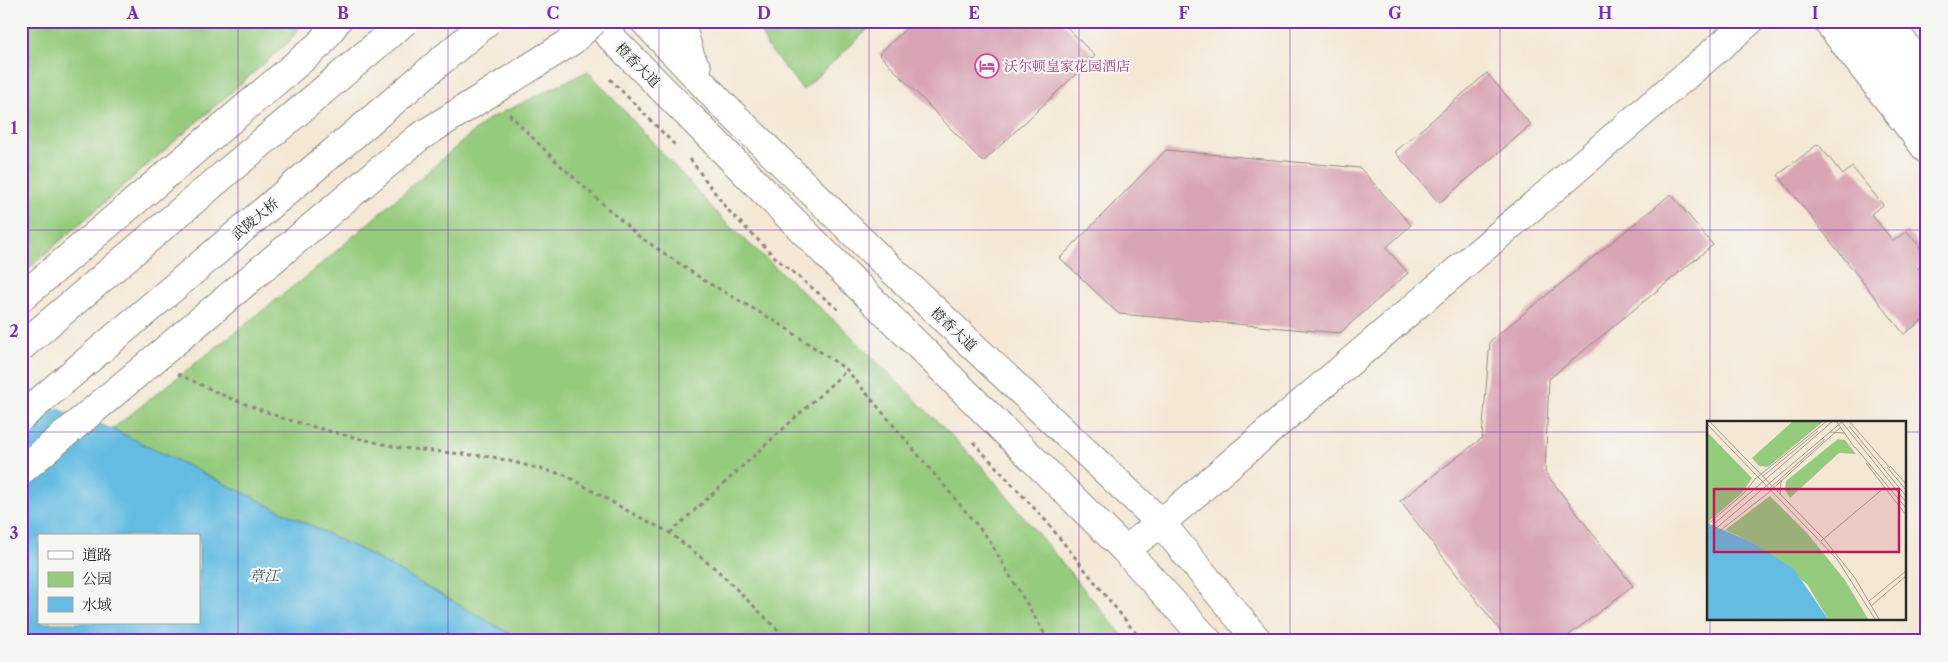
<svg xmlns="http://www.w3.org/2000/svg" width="1948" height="662" font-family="'Libre Caslon Text','Noto Serif SC',serif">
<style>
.green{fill:#95cb7d;stroke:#607b54}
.water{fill:#65bce2;stroke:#487486;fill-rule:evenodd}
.building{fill:#d9a4b4}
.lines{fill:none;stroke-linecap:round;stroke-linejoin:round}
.minor-casing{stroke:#908a80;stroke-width:30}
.major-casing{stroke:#908a80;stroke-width:30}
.highway-casing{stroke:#908a80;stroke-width:30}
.path{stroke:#908a80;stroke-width:3;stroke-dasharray:4 4;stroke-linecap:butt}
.minor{stroke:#fff;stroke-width:28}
.major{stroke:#fff;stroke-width:28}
.highway{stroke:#fff;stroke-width:28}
.minor-bridge-casing{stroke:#908a80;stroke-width:30;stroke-linecap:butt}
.major-bridge-casing{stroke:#908a80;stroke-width:30;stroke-linecap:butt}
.minor-bridge{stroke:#fff;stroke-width:28}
.major-bridge{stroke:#fff;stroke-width:28}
.grid{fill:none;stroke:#7b2cbf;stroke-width:1;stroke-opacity:0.55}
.labels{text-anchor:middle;stroke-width:4;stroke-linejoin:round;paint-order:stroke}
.street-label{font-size:14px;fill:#2b2b2b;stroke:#f6f6f2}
.hotel-label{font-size:14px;fill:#b23c85;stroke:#f6f6f2;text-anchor:start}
.water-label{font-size:15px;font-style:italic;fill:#3c5662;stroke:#f6f6f2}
.inset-road{fill:none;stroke:#a49c91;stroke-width:1}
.view{fill:#c2185b;fill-opacity:0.15;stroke:#c2185b;stroke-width:2.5}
.inset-edge{fill:none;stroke:#2b2b2b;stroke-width:2.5}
.neatline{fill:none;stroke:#7b2cbf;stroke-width:2}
.grid-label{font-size:16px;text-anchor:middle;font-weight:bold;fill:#7b2cbf}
</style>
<rect width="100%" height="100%" fill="#f6f6f2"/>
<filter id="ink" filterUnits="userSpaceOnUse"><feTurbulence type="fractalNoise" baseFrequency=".02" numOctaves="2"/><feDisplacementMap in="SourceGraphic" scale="10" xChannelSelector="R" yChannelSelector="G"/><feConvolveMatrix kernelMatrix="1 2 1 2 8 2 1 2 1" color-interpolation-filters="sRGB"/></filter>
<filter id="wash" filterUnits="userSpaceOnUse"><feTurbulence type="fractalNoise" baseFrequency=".0096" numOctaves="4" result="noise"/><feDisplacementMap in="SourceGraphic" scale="20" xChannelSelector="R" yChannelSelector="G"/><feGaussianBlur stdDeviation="1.12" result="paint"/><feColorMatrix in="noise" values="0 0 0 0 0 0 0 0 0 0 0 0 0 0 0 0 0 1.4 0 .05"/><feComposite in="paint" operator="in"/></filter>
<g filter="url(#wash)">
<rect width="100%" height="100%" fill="#f4e8d5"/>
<g class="green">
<polygon points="21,21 304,21 290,41 21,275"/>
<polygon points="756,21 877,21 803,90 767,46"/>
<polygon points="588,71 725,222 846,331 980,464 1127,641 523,641 365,552 112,429 318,267 487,120"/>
</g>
<path class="water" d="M 21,396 L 112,429 L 365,552 L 523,641 L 21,641 ZM 39,536 L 199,536 L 199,623 L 39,623 Z"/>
<g id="blocks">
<g class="building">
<polygon points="914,21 1061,21 1095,56 983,162 879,54"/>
<polygon points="1487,73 1531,125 1439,203 1395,152"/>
<polygon points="1818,144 1843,175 1852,167 1883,205 1871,214 1893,241 1907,231 1927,256 1927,261 1918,268 1927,279 1927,317 1904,334 1778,175"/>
<polygon points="1166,150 1360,168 1411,225 1386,248 1408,273 1340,333 1119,314 1060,258"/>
<polygon points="1671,194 1713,245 1549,379 1545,472 1633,586 1561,641 1508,641 1400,501 1482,438 1490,341"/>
</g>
</g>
</g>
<g filter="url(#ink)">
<use href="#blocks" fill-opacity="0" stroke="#908a80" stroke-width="1"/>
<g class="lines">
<g class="minor-casing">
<g id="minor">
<polyline points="1827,21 1927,150"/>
<polyline points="21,298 320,44 337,21"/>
<polyline points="1125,550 1161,523 1750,21"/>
</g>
</g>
<g class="major-casing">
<g id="major">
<polyline points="595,21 847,275 1125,550 1208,641"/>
<polyline points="644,21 721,103 872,251 1161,523 1258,641"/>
<polyline points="680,21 691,58 697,69"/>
<polyline points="1853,21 1927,115"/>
</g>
</g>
<g class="highway-casing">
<polyline id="highway" points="1887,21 1927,74"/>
</g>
<g class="path">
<polyline points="610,79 676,146"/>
<polyline points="509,114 559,164 637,235 705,281 780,324 847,370 987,537 1049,641"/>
<polyline points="690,159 727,209 778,260 839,310"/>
<polyline points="178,374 227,397 282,418 344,435 401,448 493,457 565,475 626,510 670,533 717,570 776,628 783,641"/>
<polyline points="973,442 1046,521 1142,641"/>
<polyline points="670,533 847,370"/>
</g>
<use href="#minor" class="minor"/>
<use href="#major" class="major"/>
<use href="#highway" class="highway"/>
<g class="minor-bridge-casing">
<polyline id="minor-bridge" points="21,471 418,138 572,41 594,21"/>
</g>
<g class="major-bridge-casing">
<g id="major-bridge">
<polyline points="21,347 405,21"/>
<polyline points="21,417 488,21"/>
</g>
</g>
<use href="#minor-bridge" class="minor-bridge"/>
<use href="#major-bridge" class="major-bridge"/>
</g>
</g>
<path class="grid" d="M 238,21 L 238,641M 448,21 L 448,641M 659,21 L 659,641M 869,21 L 869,641M 1079,21 L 1079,641M 1290,21 L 1290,641M 1500,21 L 1500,641M 1710,21 L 1710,422M 21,230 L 1927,230M 21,432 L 1708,432M 1904,432 L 1927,432M 1710,618 L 1710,641"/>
<defs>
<g id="hotel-ring" transform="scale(1.25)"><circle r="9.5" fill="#f6f6f2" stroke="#d1479c" stroke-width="1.5"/><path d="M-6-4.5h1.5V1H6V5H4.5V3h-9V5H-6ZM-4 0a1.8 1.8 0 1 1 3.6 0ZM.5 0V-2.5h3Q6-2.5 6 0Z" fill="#d1479c"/></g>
</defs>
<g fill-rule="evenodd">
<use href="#hotel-ring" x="987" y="66"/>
</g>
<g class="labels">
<g class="street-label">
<text transform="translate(638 65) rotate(45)" y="5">橙香大道</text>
<text transform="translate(255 219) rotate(-40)" y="5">武陵大桥</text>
<text transform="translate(954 329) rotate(43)" y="5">橙香大道</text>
</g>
<g class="hotel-label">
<text x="1004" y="71">沃尔顿皇家花园酒店</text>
</g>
<g class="water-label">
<text x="264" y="581">章江</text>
</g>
</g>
<g transform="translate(1707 421)">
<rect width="199" height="199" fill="#f4e8d5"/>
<path d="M 86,0 L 117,0 L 61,46 L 52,45 L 45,37 ZM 0,11 L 45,57 L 35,72 L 0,102 ZM 131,18 L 138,19 L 149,33 L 132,32 L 83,77 L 78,69 L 79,60 ZM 63,75 L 100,112 L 138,159 L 161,198 L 121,198 L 100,163 L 42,120 L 18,109 Z" fill="#95cb7d"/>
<path d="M 0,102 L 42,120 L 86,147 L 121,198 L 0,198 Z" fill="#65bce2"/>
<path class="inset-road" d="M 2,0 L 117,118 L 148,157 L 172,198M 129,0 L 148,27M 134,0 L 199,81M 142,0 L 183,47M 0,3 L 130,138 L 168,198M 142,5 L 199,75M 123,11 L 138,12M 148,26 L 199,87M 159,42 L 199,94M 183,45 L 199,63M 180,46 L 199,69M 55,56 L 111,10M 63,67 L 118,18M 73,74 L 74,59M 0,104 L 37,72 L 48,58 L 120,0M 0,109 L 126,0M 0,115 L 136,0M 0,120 L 61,72 L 134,6M 114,120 L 178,66M 162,180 L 199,150M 164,185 L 199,155"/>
<path class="view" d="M 7,68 L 192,68 L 192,131 L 7,131 Z"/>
<rect width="199" height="199" class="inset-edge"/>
</g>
<rect width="1948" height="662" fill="none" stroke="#f6f6f2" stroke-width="55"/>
<rect x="38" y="534" width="162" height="90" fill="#f6f6f2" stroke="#a5a5a2"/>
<rect x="48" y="551" width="25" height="8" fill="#ffffff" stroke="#a5a5a2"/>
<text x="82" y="560" font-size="15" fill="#2b2b2b">道路</text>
<rect x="48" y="572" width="25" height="15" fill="#95cb7d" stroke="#a5a5a2"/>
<text x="82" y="584" font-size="15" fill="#2b2b2b">公园</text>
<rect x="48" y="597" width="25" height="15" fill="#65bce2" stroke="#a5a5a2"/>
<text x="82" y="610" font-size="15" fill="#2b2b2b">水域</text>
<rect x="28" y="28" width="1892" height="606" class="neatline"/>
<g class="grid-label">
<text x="133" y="19">A</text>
<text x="343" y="19">B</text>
<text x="553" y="19">C</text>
<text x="764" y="19">D</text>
<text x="974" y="19">E</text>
<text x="1184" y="19">F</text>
<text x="1395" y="19">G</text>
<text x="1605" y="19">H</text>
<text x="1815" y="19">I</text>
<text x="14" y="134">1</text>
<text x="14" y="337">2</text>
<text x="14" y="539">3</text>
</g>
</svg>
